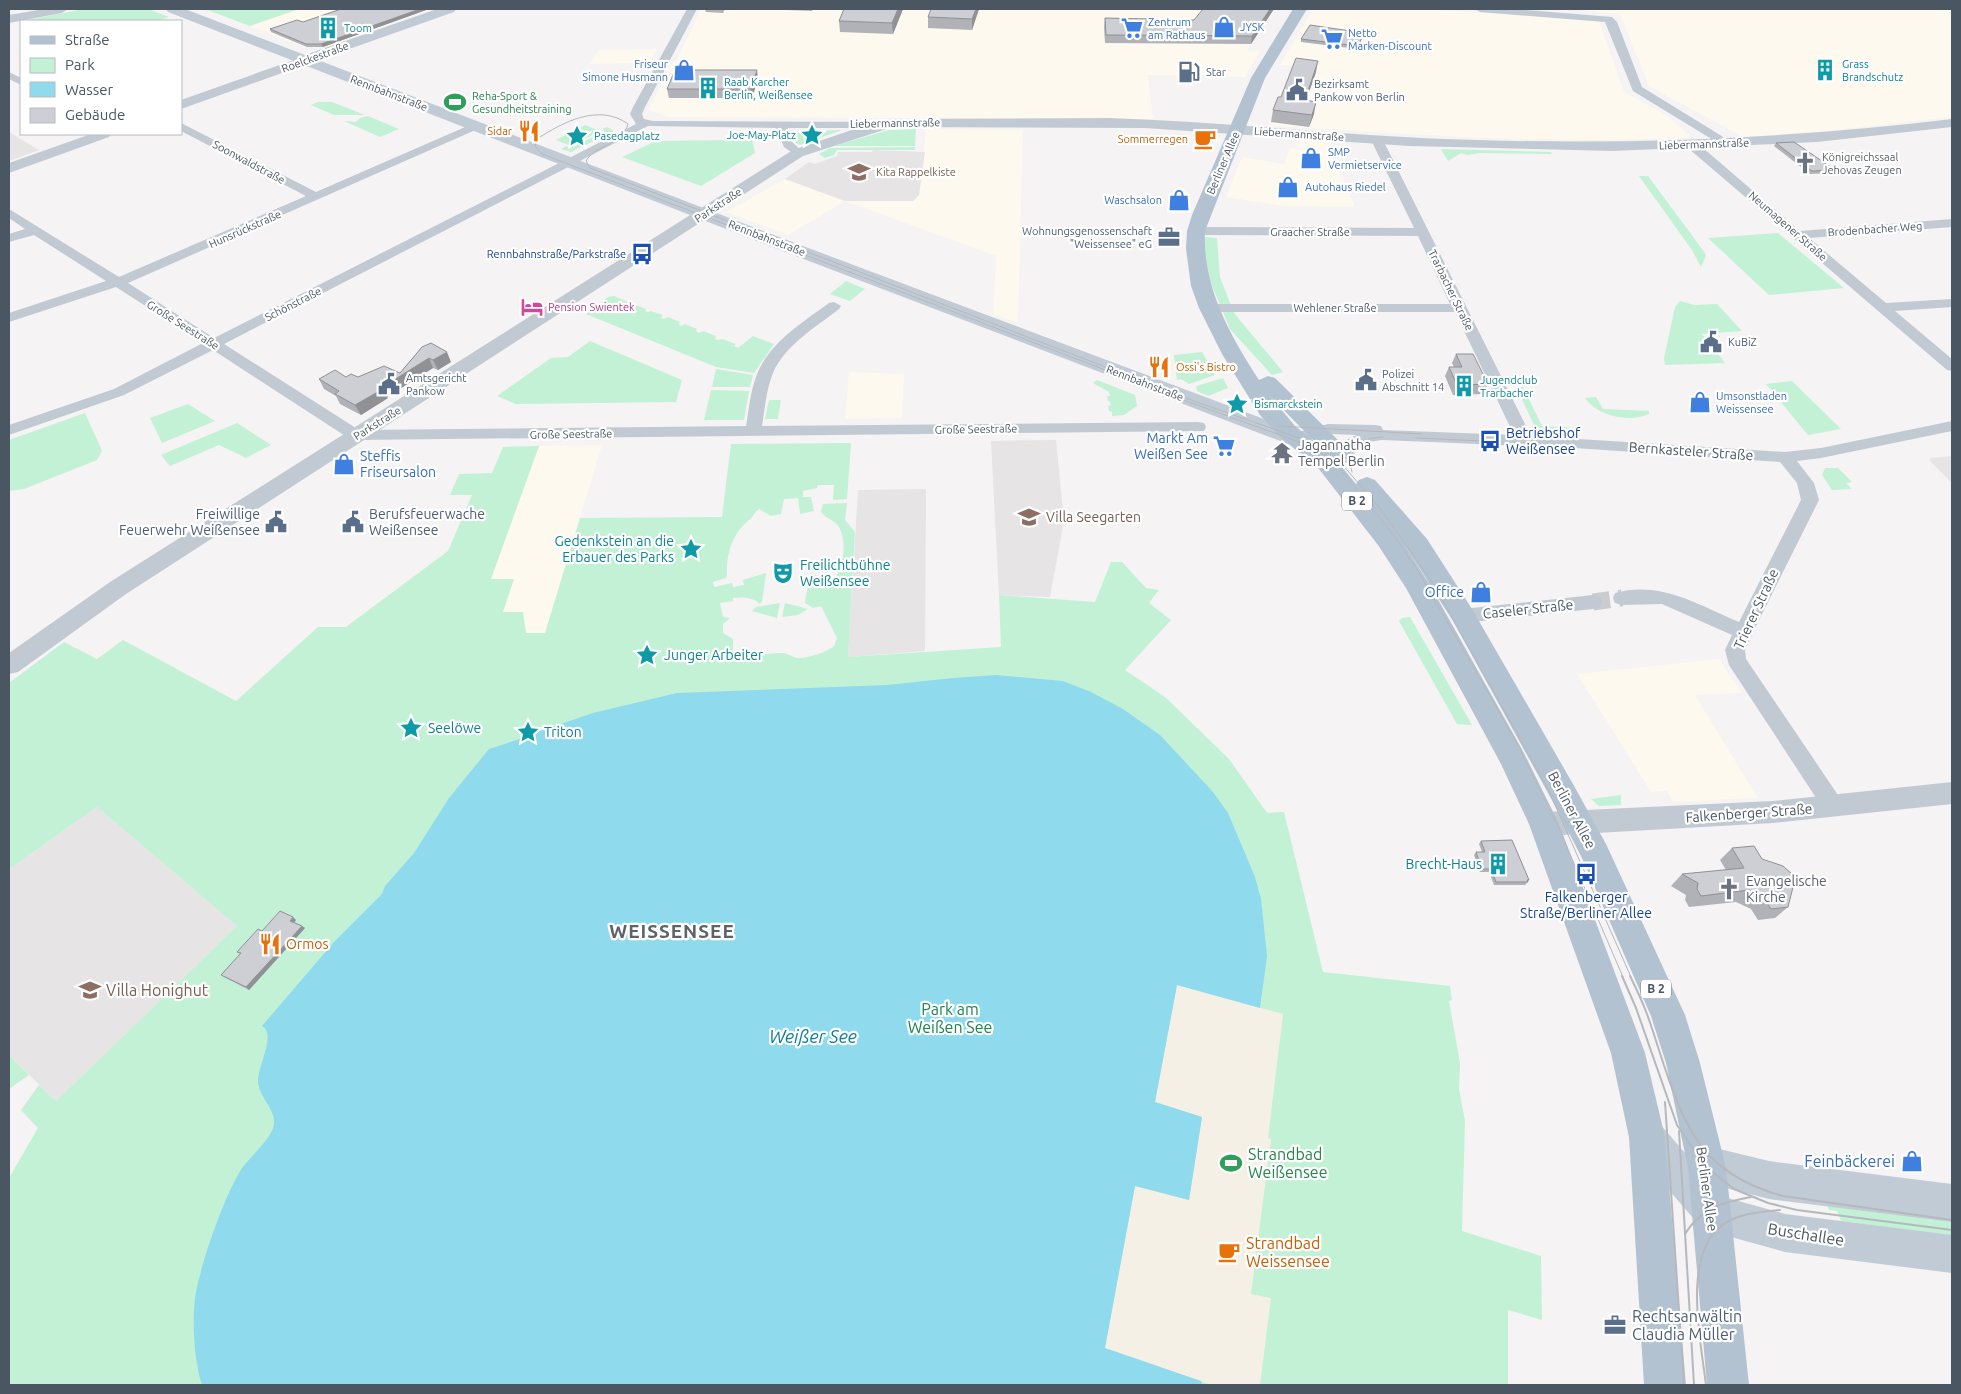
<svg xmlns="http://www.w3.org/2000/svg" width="1961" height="1394" font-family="Ubuntu,sans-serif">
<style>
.commercial{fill:#fdf9ef}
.education{fill:#e6e4e5}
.green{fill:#c3f1d5}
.sand{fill:#f5f0e5}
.water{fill:#90daee}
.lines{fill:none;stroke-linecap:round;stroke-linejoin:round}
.minor-tunnel{stroke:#caccce;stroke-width:17;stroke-dasharray:17 9;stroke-linecap:butt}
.minor{fill:#c1cad2;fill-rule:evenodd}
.tertiary{fill:#c1cad2;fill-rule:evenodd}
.secondary{fill:#c1cbd6;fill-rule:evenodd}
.primary{fill:#b3c2d1;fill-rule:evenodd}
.tram-far1{stroke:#b5b8bd;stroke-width:1}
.tram{stroke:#b5b8bd;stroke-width:2}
.wall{fill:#b0b2b7}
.shaded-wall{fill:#909195}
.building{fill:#cdcfd5;stroke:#909195}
.labels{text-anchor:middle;stroke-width:4.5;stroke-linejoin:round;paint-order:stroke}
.far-shop-label{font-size:11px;fill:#366cbe;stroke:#fff;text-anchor:start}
.far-culture-label{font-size:11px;fill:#0d838f;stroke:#fff;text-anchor:start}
.far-street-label{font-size:11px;fill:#4a5661;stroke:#fff}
.far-service-label{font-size:11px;fill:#4e5e75;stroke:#fff;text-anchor:start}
.far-leisure-label{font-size:11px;fill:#27864d;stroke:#fff;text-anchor:start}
.far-food-label{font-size:11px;fill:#c56008;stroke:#fff;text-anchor:end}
.far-worship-label{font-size:11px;fill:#5b616d;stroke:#fff;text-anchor:start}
.far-education-label{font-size:11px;fill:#785e54;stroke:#fff;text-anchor:start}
.far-transit-label{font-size:11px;fill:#164399;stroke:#fff;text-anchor:end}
.far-hotel-label{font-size:11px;fill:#b23c85;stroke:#fff;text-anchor:start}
.shield{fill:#fff;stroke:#808990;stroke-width:1}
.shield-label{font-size:12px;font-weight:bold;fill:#4a5661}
.transit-label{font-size:14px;fill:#164399;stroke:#fff;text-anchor:start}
.shop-label{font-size:14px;fill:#366cbe;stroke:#fff;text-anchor:end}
.worship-label{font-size:14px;fill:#5b616d;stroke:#fff;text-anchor:start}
.street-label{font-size:14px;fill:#4a5661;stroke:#fff}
.service-label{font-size:14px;fill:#4e5e75;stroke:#fff;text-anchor:end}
.education-label{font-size:14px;fill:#785e54;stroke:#fff;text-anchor:start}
.culture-label{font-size:14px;fill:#0d838f;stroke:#fff;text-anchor:start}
.food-label{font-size:14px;fill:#c56008;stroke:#fff;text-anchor:start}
.near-education-label{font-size:16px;fill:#785e54;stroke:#fff;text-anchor:start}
.near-park-label{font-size:16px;fill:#17864f;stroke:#fff}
.near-leisure-label{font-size:16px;fill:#27864d;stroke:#fff;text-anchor:start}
.near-shop-label{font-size:16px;fill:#366cbe;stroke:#fff;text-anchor:end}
.near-street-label{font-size:16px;fill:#4a5661;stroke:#fff}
.near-food-label{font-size:16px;fill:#c56008;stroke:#fff;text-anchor:start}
.near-service-label{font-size:16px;fill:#4e5e75;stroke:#fff;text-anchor:start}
.near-water-label{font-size:18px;font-style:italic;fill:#0c7c9b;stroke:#fff}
.district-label{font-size:19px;font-weight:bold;letter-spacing:1px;fill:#5f6368;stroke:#fff}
</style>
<rect width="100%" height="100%" fill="#f5f3f3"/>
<g class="commercial">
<polygon points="299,9 432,9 327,47 304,47 250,26"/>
<polygon points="701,9 1275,9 1247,50 1260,51 1245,77 1145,75 1148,76 1153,119 668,117 648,110 673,62 676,62"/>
<polygon points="1313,9 1425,9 1599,21 1624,92 1668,116 1691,138 1591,140 1479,138 1269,126 1275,109 1279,109 1294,66 1280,65"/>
<polygon points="1570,9 1952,9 1952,117 1836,130 1743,137 1649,86 1620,14"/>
<polygon points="658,49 648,63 590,64 598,50"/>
<polygon points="926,129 1023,130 1018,323 993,314 996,256 845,201 788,235 726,212 785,179 845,201 919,195"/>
<polygon points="1300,140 1331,142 1332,152 1355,207 1283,206 1226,197 1242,157 1284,164 1290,148 1297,149"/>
<polygon points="849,372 904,374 902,418 845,419"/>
<polygon points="602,445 545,633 526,633 503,612 491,579 539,446"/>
<polygon points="1719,659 1742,693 1695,695 1758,798 1673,802 1667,791 1651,792 1577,674"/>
</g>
<g class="education">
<polygon points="9,132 39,150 9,161"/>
<polygon points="873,150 925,152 919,195 913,201 845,201 785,179 809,162 815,164 837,156 838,152 872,152"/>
<polygon points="1056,440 1064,521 1050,597 999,595 991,441"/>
<polygon points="1952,456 1952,483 1929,460 1931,460 1930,458"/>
<polygon points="926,489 925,651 848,657 858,490"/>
<polygon points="97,807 237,926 56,1101 9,1055 9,869"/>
</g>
<g class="green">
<polygon points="84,9 148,9 169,17 157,21 23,21"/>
<polygon points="205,9 299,9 250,26"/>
<polygon points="318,102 332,102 365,115 334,115 311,105"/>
<polygon points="368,116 399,129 380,137 344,121 356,122 360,118"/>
<polygon points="585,125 597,130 593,132 596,133 571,146 556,140"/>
<polygon points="607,127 614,131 571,152 561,149 566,146 571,148 605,131 602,129"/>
<polygon points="916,129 915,146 834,146 889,130"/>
<polygon points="842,130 800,145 796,143 792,131"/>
<polygon points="752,140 755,153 701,186 622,157 656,141"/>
<polygon points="915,147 915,150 837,150 834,155 825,158 819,154 830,148"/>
<polygon points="1441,149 1551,152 1552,154 1481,153 1467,155 1461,153 1448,161"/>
<polygon points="1639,176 1648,176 1705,253 1706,256 1701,267 1692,250"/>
<polygon points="1778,233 1844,288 1769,295 1708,238"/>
<polygon points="1203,237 1217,238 1220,277 1234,313 1283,372 1272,375 1230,329 1203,264"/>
<polygon points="846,281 865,289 850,301 830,294"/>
<polygon points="614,296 628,302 626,304 629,305 633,304 646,309 645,311 648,312 651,311 663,315 661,318 664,319 668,317 680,322 679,324 681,326 685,324 697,329 696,331 699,333 703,331 716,336 715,339 718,340 722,339 736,344 734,346 738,348 753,336 774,344 754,373 716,367 586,314 608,297"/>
<polygon points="1680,301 1694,305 1717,304 1742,331 1702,334 1725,363 1665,365 1664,358 1675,307"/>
<polygon points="590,341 682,380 676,402 516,404 497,396 551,358 568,357"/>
<polygon points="1202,352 1215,375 1189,384 1181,379 1177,380 1174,355"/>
<polygon points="716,369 753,375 750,387 712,387"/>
<polygon points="1223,378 1228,388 1208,396 1197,391 1196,386"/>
<polygon points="1097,380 1135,395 1137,406 1124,415 1112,416 1112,412 1109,411 1108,406 1111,405 1110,402 1108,401 1107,396 1110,396 1109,392 1093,383"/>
<polygon points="1792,381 1841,429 1808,435 1766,384"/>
<polygon points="1516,387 1523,387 1542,426 1576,428 1578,431 1537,431"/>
<polygon points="711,390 749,391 744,420 704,420"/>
<path d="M 1596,397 L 1603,409 L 1649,411 L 1649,414 C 1628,423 1598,416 1585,398 Z"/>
<polygon points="769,400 781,400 778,419 765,419"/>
<polygon points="188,404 215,421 162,443 150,418"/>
<polygon points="85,413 102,451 97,460 24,489 9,491 9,440"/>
<polygon points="237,423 271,445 246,458 219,445 170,466 161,455"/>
<path d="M 851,443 L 847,499 L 833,500 L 834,485 L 818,485 L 817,488 L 803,491 L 803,497 L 811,497 L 814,511 L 800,514 L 798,498 L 784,499 L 781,514 L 771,516 L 759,509 C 754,513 753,517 748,521 C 732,534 726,554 727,575 L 726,578 L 713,582 L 714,587 L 732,583 L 733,587 L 744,585 L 743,580 L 766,573 L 762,602 L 760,604 C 752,597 743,597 733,598 L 733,601 L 720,603 L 723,617 L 730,618 L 723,624 L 723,633 L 733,639 L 733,652 C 749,660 766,652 783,653 C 790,654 795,659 801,658 C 811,657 827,652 834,646 L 837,638 L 821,606 L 813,608 L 805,603 L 810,573 L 828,579 L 827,582 L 831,583 C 843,571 848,543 839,527 C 835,520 826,519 821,512 L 823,504 L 847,503 L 845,520 L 855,532 L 848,657 L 1001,647 L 999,595 L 1095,602 L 1111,562 L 1122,562 L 1146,588 L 1159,590 L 1149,603 L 1171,620 L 1125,670 L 1165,697 L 1229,759 L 1267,813 L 1284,812 L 1323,972 L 1450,986 L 1452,1000 L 1449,1001 L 1460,1063 L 1459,1089 L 1465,1121 L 1462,1231 L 1541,1256 L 1542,1320 L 1508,1310 L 1508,1385 L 9,1385 L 9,1178 L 38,1128 L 21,1110 L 39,1085 L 56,1101 L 237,926 L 97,807 L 9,869 L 9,683 L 64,642 L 97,659 L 123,640 L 236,701 L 318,627 L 346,627 L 448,551 L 472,495 L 450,495 L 459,474 L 492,473 L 503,447 L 539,446 L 491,579 L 514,579 L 503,612 L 523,612 L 526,633 L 545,633 L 580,518 L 722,517 L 731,444 Z"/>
<polygon points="1825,468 1838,468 1852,482 1846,483 1852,489 1832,490 1822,475"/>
<polygon points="780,603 777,618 752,611 756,607"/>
<polygon points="785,603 808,609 798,615 782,617"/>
<polygon points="1410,617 1472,725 1457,724 1399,621 1402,618"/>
<polygon points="1621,795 1621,805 1599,806 1591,799"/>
<polygon points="9,1055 29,1075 9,1089"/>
<polygon points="1824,1197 1952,1213 1952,1236 1841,1221 1837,1211 1829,1210"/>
</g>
<polygon class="sand" points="1177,985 1283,1014 1268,1138 1271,1139 1251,1294 1271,1298 1260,1385 1212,1385 1105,1348 1135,1186 1189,1200 1202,1117 1155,1102"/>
<path class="water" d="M 996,675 L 1063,681 L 1091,692 L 1123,709 L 1160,735 L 1213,792 L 1228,813 L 1255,877 L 1261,899 L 1267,956 L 1260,1008 L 1177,985 L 1155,1102 L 1202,1117 L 1189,1200 L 1135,1186 L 1105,1348 L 1201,1381 L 1202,1385 L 202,1385 C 194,1360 192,1325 195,1298 C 200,1266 222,1202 239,1173 C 247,1158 272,1140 274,1124 C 276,1110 259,1097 258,1082 C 257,1066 277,1035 262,1026 L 334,942 L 382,894 L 385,886 L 414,853 L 449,798 L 489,749 L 526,737 L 526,732 L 537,732 L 593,713 L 677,693 L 887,685 L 953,678 Z"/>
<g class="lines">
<polyline class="minor-tunnel" points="1593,602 1622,598"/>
<g class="minor">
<path d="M 687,9 L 697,9 L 645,107 L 642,114 L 644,119 L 653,121 L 880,122 L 886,125 L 880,128 L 788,128 L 791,141 L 804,153 L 798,157 L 784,147 L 776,128 L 648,126 L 224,344 L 359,430 L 746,426 C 749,410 750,393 756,377 C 768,343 802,323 829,303 L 834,302 L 841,306 L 839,309 C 816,327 785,345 773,373 C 766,390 765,408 762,426 L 1198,422 L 1204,423 L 1206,427 L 1204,431 L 356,440 L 350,439 L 213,350 L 124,395 L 9,435 L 9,425 L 114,389 L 203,343 L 116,287 L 9,322 L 9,313 L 106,281 L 34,235 L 9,242 L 9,234 L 25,229 L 9,218 L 9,209 L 119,277 L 306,196 L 181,131 L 181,123 L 316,192 L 472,124 L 480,124 L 480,128 L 128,283 L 214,338 L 636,124 L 630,114 L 633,107 Z"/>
<polygon points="1475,9 1515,9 1612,17 1617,22 1642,87 1733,143 1731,146 1723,146 1633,91 1605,22 1480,12"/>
<polygon points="9,72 21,78 21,85 9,79"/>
<path d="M 1377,136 L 1383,140 L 1531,436 L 1785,452 L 1821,448 L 1952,421 L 1952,431 L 1821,458 L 1797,461 L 1814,483 L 1819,500 L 1753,632 L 1745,650 L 1746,659 L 1842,801 L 1845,807 L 1842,813 L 1834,816 L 1826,813 L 1729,665 L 1725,650 L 1732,635 L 1662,604 L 1622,605 L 1615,603 L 1613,598 L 1615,593 C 1660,580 1699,605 1739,622 L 1801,500 L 1797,483 L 1780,462 L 1575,448 L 1382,440 L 1368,442 L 1357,447 L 1351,463 L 1339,463 L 1337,459 C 1337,446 1345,439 1357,435 L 1329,434 L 1301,442 L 1295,441 L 1293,437 L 1295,433 L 1328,424 L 1375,425 L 1381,426 L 1383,430 L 1514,435 L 1455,312 L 1209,312 L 1202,308 L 1209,304 L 1450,304 L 1418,236 L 1196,235 L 1189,231 L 1196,227 L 1414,228 L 1371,140 Z"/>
<polygon points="1692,141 1696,142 1800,231 1952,219 1952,227 1809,238 1886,303 1952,299 1952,307 1895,311 1952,359 1952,371 1947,370 1688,148 1686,145"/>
<polygon points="1593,595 1600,597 1602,602 1600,607 1593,609 1463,623 1456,621 1454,616 1456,611 1463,609"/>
</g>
<g class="tertiary">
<polygon points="44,9 68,9 62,13 9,23 9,15"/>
<polygon points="305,56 312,60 310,63 181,109 181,100"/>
<path d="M 1109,118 C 1232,122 1354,137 1478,140 C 1636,145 1794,138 1952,119 L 1952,127 L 1817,142 L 1613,151 L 1409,146 L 1145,128 L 893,127 L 803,156 L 126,594 L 18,672 L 9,674 L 9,653 L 110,582 L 793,150 L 875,122 L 893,119 Z"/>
<polygon points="91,134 111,134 109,137 9,173 9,163"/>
<polygon points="1952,782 1952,804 1773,823 1544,836 1534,832 1530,824 1534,816 1544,812 1773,801"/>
</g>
<g class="secondary">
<polygon points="166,9 185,9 305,55 437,9 456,9 454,12 318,60 779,237 1304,434 1307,439 1304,444 1296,446 1288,444 767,245 168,12"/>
<polygon points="1647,1119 1660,1124 1685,1153 1707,1146 1769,1161 1952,1184 1952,1222 1769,1199 1714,1185 1724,1197 1785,1214 1952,1235 1952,1273 1785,1252 1713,1232 1700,1226 1634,1150 1629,1137 1634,1124"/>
</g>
<path class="primary" d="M 1293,9 L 1307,9 L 1265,78 L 1205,231 C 1202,286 1230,335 1259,380 L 1268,376 L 1275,378 L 1346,448 L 1349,453 L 1346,458 L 1336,460 L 1356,484 L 1359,480 L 1367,477 L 1375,480 L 1427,539 L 1472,609 L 1573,784 L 1606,844 L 1685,1015 L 1700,1063 L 1726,1168 L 1749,1385 L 1707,1385 L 1688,1168 L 1666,1063 L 1651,1016 L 1582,858 L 1553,802 L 1453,621 L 1401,540 L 1426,578 L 1524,753 L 1559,824 L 1645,1053 L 1665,1137 L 1686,1385 L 1644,1385 L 1629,1137 L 1611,1053 L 1529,824 L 1501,764 L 1406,588 L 1378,545 L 1319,469 L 1279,436 L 1260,415 L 1222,354 L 1199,308 L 1191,286 L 1186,249 L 1187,231 L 1192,215 L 1251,78 ZM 1270,396 L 1315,442 L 1295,426 Z"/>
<g class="tram-far1">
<polyline points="1280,426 1422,434"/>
<polyline points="1416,438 1482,441"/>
<path d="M 1352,472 L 1348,456 C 1355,441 1368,438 1383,437"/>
<path d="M 1623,977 L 1557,824 L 1513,736 L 1418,571 L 1396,538 L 1332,459 L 1302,443 L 1186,401 L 542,154 L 535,146 L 537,139 C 563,122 599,103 628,124 C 623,145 596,144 586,161 L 590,168 L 1191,400 L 1308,441 L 1334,455 L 1379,507 L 1431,580 L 1548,789 L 1631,977"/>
</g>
<g class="tram">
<polyline points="1622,976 1636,1008 1677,1125 1705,1166 1734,1189 1768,1203 1797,1210 1952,1230"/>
<path d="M 1630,976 C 1636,988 1642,1001 1647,1014 C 1663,1058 1677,1122 1710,1156 C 1729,1176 1757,1189 1783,1196 L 1952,1220"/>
<polyline points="1665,1102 1684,1385"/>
<polyline points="1679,1131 1694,1385"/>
<path d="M 1685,1234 C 1700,1209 1723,1202 1751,1197"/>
<path d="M 1706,1385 C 1701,1342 1682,1257 1721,1226 C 1738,1213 1760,1212 1780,1210"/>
</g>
</g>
<g class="wall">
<polygon points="341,9 429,9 323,47 307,47 271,32 270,29 303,22"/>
<polygon points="705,9 725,9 723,13 706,12"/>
<polygon points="786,9 813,9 812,11 786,10"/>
<polygon points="844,9 903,9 893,34 840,32 839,21"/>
<polygon points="979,9 972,30 928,28 928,17"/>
<polygon points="1274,9 1251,44 1105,43 1104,27 1105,18 1194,20"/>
<polygon points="1363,36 1357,49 1301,42 1301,39"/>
<polygon points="1316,72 1306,100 1314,114 1309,127 1271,122 1273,110 1281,97"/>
<polygon points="758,79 752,98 669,98 667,89"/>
<polygon points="1776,143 1835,170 1833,173 1810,174 1774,146"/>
<polygon points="422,347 451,362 438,370 433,368 387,397 388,398 361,415 340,404 336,396 324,389 319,379 346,377 358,377 400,373"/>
<polygon points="1456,354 1488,384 1483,394 1453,395 1445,376 1449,367 1454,367 1452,363"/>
<polygon points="1481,841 1529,880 1525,885 1494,885 1489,872 1480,872 1474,855 1476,852 1482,852 1479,844"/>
<polygon points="1732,848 1788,907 1775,918 1758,920 1751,909 1736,902 1689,907 1685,900 1686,895 1671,886 1682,874 1726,870 1720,860"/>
<polygon points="296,920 294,922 302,926 305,928 249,990 224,977 221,975 240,954 237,952 262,931"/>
</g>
<g class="shaded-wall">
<polygon points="420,9 429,9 323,47 321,44"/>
<polygon points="898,9 903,9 893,34 892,23"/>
<polygon points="976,9 979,9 972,30 972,19"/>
<polygon points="1270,9 1274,9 1251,44 1252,36"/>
<polygon points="1318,61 1316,72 1302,112 1305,100"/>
<polygon points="757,70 758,79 752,98 751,89"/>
<polygon points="1316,102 1314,114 1309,127 1312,115"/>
<polygon points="447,352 451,362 438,370 433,360"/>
<polygon points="429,358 433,368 387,397 388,398 361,415 355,405 381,388"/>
<polygon points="293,917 296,920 293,924 290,921"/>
<polygon points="302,926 305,928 249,990 246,987"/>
</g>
<g class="building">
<polygon points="341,9 420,9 321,44 306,44 270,29 297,20 303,22"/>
<polygon points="844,9 898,9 892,23 839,21"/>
<polygon points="931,9 976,9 972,19 928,17"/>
<polygon points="1203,9 1270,9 1252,36 1106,35 1105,18 1194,20"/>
<polygon points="1310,25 1364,33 1358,46 1301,39"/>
<polygon points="1296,58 1318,61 1305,100 1316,102 1312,115 1273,110 1278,97 1281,97"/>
<polygon points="675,70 757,70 751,89 667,89"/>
<polygon points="1794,142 1835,170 1812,171 1776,143"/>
<polygon points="431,343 447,352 433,360 429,358 381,388 383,389 355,405 335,394 339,391 319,379 335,370 346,377 351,374 358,377 384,366 400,373 422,347"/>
<polygon points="1456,354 1473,354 1488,384 1457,385 1449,367 1462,367"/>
<polygon points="1512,840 1529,880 1527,880 1528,882 1496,882 1491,869 1482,869 1476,852 1485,852 1481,841"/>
<polygon points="1754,846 1762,859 1783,866 1792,874 1793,887 1788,907 1771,909 1763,897 1749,890 1701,896 1697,889 1698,883 1682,874 1744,868 1732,848"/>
<polygon points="280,911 293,917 290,921 302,926 246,987 221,975 241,953 237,952 258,929 262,931"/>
</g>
<defs>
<g id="shop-bare" transform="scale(1.725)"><path d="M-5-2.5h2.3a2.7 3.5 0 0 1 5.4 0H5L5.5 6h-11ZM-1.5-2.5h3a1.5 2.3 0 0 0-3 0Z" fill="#3f7fe0" stroke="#fff" stroke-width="2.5" paint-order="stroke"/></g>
<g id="building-bare" transform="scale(1.725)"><path d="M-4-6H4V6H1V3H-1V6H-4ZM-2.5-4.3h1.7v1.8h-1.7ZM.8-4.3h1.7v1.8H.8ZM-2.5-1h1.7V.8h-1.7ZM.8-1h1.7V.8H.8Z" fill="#0f9aa8" stroke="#fff" stroke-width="2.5" paint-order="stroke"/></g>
<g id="supermarket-bare" transform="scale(1.725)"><path d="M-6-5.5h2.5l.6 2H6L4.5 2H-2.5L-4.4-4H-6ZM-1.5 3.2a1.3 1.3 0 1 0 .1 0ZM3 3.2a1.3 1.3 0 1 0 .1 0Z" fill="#3f7fe0" stroke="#fff" stroke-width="2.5" paint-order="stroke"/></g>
<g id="fuel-bare" transform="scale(1.725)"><path d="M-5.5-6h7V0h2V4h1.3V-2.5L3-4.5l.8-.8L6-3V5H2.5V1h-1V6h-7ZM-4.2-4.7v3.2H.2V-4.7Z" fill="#5c6f8a" stroke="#fff" stroke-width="2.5" paint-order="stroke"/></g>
<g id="civic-bare" transform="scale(1.725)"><path d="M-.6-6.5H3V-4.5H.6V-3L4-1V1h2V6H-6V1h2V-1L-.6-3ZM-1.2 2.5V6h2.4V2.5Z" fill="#5c6f8a" stroke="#fff" stroke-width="2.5" paint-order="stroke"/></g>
<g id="stadium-bare" transform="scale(1.725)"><path d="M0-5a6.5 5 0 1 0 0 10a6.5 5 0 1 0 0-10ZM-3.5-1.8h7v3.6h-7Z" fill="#2e9e5b" stroke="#fff" stroke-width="2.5" paint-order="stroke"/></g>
<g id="restaurant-bare" transform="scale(1.725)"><path d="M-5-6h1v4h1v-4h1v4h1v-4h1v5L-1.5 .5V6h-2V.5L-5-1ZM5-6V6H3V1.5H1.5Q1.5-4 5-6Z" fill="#e8710a" stroke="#fff" stroke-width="2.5" paint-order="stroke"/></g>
<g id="sight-bare" transform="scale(1.725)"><path d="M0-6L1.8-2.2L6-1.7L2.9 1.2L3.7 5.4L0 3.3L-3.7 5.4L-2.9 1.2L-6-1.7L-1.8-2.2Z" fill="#0f9aa8" stroke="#fff" stroke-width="2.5" paint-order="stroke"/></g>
<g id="cafe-bare" transform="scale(1.725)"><path d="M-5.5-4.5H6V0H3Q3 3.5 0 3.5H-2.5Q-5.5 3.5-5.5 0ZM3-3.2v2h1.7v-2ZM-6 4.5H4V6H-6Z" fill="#e8710a" stroke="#fff" stroke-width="2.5" paint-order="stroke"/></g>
<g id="church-bare" transform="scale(1.725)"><path d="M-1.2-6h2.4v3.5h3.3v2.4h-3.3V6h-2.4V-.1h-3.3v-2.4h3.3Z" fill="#6b7280" stroke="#fff" stroke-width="2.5" paint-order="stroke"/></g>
<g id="school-bare" transform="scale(1.725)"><path d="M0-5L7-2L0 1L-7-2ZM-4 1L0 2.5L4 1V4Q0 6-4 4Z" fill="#8d6e63" stroke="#fff" stroke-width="2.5" paint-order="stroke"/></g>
<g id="office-bare" transform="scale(1.725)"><path d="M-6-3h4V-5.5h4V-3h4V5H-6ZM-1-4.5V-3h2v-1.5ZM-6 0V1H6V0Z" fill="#5c6f8a" stroke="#fff" stroke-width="2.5" paint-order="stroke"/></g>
<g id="bus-bare" transform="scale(1.725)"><path d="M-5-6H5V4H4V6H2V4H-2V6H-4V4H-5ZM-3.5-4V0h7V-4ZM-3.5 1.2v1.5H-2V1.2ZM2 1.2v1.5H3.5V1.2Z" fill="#1a4fb4" stroke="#fff" stroke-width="2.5" paint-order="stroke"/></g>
<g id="hotel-bare" transform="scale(1.725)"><path d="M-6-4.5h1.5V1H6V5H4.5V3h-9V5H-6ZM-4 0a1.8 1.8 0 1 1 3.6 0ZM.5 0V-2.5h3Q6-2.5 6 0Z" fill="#d1479c" stroke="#fff" stroke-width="2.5" paint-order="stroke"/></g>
<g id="temple-bare" transform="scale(1.725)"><path d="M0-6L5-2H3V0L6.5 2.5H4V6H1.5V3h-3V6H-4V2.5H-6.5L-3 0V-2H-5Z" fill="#6b7280" stroke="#fff" stroke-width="2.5" paint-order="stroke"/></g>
<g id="theatre-bare" transform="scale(1.725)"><path d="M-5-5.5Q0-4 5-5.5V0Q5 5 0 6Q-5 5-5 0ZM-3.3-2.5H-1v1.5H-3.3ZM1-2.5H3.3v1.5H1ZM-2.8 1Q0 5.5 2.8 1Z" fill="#0f9aa8" stroke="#fff" stroke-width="2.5" paint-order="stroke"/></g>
</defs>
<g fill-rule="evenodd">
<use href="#shop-bare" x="1224" y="27"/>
<use href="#building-bare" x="328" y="28"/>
<use href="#supermarket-bare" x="1132" y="28"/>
<use href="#supermarket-bare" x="1332" y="39"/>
<use href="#shop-bare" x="684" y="70"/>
<use href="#building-bare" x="1825" y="70"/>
<use href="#fuel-bare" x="1189" y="72"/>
<use href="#building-bare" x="708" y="88"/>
<use href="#civic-bare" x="1297" y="90"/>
<use href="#stadium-bare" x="455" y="102"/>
<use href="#restaurant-bare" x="529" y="131"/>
<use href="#sight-bare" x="812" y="135"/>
<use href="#sight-bare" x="577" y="136"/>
<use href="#cafe-bare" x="1205" y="139"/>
<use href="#shop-bare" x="1311" y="158"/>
<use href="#church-bare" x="1805" y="163"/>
<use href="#school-bare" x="859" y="172"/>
<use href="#shop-bare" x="1288" y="187"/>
<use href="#shop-bare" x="1179" y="200"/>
<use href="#office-bare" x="1169" y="237"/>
<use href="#bus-bare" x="642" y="254"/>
<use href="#hotel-bare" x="532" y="307"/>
<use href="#civic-bare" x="1711" y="342"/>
<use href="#restaurant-bare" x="1159" y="367"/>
<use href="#civic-bare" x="1366" y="380"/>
<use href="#civic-bare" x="389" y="384"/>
<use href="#building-bare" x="1464" y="386"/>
<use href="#shop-bare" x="1700" y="402"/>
<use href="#sight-bare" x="1237" y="404"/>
<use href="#bus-bare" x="1490" y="441"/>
<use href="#supermarket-bare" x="1224" y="446"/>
<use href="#temple-bare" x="1282" y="453"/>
<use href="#shop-bare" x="344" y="464"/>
<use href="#school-bare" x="1029" y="517"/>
<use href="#civic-bare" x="276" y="522"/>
<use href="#civic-bare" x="353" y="522"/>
<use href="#sight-bare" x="691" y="549"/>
<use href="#theatre-bare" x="783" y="573"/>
<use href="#shop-bare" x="1481" y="592"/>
<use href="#sight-bare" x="647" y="655"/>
<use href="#sight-bare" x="411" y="728"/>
<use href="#sight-bare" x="528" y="732"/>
<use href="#building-bare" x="1498" y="864"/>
<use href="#bus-bare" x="1586" y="874"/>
<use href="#church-bare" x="1729" y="889"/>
<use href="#restaurant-bare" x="270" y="944"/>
<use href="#school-bare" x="90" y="990"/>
<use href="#shop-bare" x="1912" y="1161"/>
<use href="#stadium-bare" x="1231" y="1163"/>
<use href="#cafe-bare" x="1229" y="1252"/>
<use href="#office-bare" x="1615" y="1325"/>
</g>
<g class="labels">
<g class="far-shop-label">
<text x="1148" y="26">Zentrum<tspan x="1148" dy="13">am Rathaus</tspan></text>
<text x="1240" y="31">JYSK</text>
<text x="1348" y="37">Netto<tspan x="1348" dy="13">Marken-Discount</tspan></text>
<text x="668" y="68" text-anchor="end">Friseur<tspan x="668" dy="13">Simone Husmann</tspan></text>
<text x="1328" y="156">SMP<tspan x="1328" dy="13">Vermietservice</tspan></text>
<text x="1305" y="191">Autohaus Riedel</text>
<text x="1162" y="204" text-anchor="end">Waschsalon</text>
<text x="1716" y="400">Umsonstladen<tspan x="1716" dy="13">Weissensee</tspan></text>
</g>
<g class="far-culture-label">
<text x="344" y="32">Toom</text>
<text x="1842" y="68">Grass<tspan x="1842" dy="13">Brandschutz</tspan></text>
<text x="724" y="86">Raab Karcher<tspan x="724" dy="13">Berlin, Weißensee</tspan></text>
<text x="796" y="139" text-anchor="end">Joe-May-Platz</text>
<text x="594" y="140">Pasedagplatz</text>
<text x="1480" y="384">Jugendclub<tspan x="1480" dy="13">Trarbacher</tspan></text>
<text x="1254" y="408">Bismarckstein</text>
</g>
<g class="far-street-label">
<text transform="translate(315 57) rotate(-20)" y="4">Roelckestraße</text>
<text transform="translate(389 93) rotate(21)" y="4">Rennbahnstraße</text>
<text transform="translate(895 123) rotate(-1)" y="4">Liebermannstraße</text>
<text transform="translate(1299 134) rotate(4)" y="4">Liebermannstraße</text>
<text transform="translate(1704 144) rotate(-2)" y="4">Liebermannstraße</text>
<text transform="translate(249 162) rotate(28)" y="4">Soonwaldstraße</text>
<text transform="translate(1223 163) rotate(-67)" y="4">Berliner Allee</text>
<text transform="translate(718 205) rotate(-33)" y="4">Parkstraße</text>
<text transform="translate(1788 226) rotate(41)" y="4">Neumagener Straße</text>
<text transform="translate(245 229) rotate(-24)" y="4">Hunsrückstraße</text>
<text transform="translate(1875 229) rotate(-4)" y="4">Brodenbacher Weg</text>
<text x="1310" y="236">Graacher Straße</text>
<text transform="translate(767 238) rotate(21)" y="4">Rennbahnstraße</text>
<text transform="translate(1451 290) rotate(64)" y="4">Trarbacher Straße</text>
<text transform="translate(293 304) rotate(-27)" y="4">Schönstraße</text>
<text x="1335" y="312">Wehlener Straße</text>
<text transform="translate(183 325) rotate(32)" y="4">Große Seestraße</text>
<text transform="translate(1145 383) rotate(21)" y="4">Rennbahnstraße</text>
<text transform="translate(377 423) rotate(-32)" y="4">Parkstraße</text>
<text transform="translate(976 429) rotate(-1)" y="4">Große Seestraße</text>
<text transform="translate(571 434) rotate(-1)" y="4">Große Seestraße</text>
</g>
<g class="far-service-label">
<text x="1206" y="76">Star</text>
<text x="1314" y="88">Bezirksamt<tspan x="1314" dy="13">Pankow von Berlin</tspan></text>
<text x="1152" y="235" text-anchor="end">Wohnungsgenossenschaft<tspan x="1152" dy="13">"Weissensee" eG</tspan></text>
<text x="1728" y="346">KuBiZ</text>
<text x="1382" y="378">Polizei<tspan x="1382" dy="13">Abschnitt 14</tspan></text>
<text x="406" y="382">Amtsgericht<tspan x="406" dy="13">Pankow</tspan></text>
</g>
<g class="far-leisure-label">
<text x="472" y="100">Reha-Sport &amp;<tspan x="472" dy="13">Gesundheitstraining</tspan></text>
</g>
<g class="far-food-label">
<text x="512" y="135">Sidar</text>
<text x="1188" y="143">Sommerregen</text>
<text x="1176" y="371" text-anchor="start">Ossi's Bistro</text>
</g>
<g class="far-worship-label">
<text x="1822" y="161">Königreichssaal<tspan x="1822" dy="13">Jehovas Zeugen</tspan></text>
</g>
<g class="far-education-label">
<text x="876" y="176">Kita Rappelkiste</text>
</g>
<g class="far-transit-label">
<text x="626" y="258">Rennbahnstraße/Parkstraße</text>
</g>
<g class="far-hotel-label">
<text x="548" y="311">Pension Swientek</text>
</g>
<g class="shield">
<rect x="1342" y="491.5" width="30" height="19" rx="4"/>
<rect x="1641" y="979.5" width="30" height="19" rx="4"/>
</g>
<g class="shield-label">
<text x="1357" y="505">B 2</text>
<text x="1656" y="993">B 2</text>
</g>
<g class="transit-label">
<text x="1506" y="438">Betriebshof<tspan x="1506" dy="16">Weißensee</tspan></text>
<text x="1586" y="902" text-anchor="middle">Falkenberger<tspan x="1586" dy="16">Straße/Berliner Allee</tspan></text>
</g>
<g class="shop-label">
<text x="1208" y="443">Markt Am<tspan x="1208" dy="16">Weißen See</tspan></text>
<text x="360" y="461" text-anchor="start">Steffis<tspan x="360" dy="16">Friseursalon</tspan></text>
<text x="1464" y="597">Office</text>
</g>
<g class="worship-label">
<text x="1298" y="450">Jagannatha<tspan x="1298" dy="16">Tempel Berlin</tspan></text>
<text x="1746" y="886">Evangelische<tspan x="1746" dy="16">Kirche</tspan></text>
</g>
<g class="street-label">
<text transform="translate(1691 451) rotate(4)" y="5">Bernkasteler Straße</text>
<text transform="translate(1528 609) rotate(-6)" y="5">Caseler Straße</text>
<text transform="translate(1756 609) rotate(-65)" y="5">Trierer Straße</text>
<text transform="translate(1572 810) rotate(62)" y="5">Berliner Allee</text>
<text transform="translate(1749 813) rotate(-4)" y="5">Falkenberger Straße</text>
<text transform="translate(1707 1189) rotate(82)" y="5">Berliner Allee</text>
</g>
<g class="service-label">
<text x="260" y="519">Freiwillige<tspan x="260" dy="16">Feuerwehr Weißensee</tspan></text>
<text x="369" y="519" text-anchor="start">Berufsfeuerwache<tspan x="369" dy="16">Weißensee</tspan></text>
</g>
<g class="education-label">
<text x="1046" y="522">Villa Seegarten</text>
</g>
<g class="culture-label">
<text x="674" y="546" text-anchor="end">Gedenkstein an die<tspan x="674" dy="16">Erbauer des Parks</tspan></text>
<text x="800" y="570">Freilichtbühne<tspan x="800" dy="16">Weißensee</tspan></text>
<text x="664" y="660">Junger Arbeiter</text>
<text x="428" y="733">Seelöwe</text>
<text x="544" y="737">Triton</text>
<text x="1482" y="869" text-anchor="end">Brecht-Haus</text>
</g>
<g class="food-label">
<text x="286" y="949">Ormos</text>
</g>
<g class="near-education-label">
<text x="106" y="996">Villa Honighut</text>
</g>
<g class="near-park-label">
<text x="950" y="1015">Park am<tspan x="950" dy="18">Weißen See</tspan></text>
</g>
<g class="near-leisure-label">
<text x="1248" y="1160">Strandbad<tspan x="1248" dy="18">Weißensee</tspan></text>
</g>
<g class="near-shop-label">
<text x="1895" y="1167">Feinbäckerei</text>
</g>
<g class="near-street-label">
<text transform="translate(1806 1234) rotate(9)" y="6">Buschallee</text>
</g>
<g class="near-food-label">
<text x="1246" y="1249">Strandbad<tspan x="1246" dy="18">Weissensee</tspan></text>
</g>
<g class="near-service-label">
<text x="1632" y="1322">Rechtsanwältin<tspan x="1632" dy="18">Claudia Müller</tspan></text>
</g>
<g class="near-water-label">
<text x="813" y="1043">Weißer See</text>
</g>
<g class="district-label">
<text x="672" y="938">WEISSENSEE</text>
</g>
</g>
<rect width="1961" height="1394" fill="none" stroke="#4a5661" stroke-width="20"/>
<rect x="20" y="20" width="162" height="115" fill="#ffffff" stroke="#b7bbc0"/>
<rect x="30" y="36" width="25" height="8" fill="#b3c2d1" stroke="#b7bbc0"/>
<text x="65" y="45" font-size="15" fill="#4a5661">Straße</text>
<rect x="30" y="58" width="25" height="15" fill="#c3f1d5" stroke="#b7bbc0"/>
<text x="65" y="70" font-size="15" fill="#4a5661">Park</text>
<rect x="30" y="82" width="25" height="15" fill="#90daee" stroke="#b7bbc0"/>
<text x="65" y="95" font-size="15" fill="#4a5661">Wasser</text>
<rect x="30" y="108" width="25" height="15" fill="#cdcfd5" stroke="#b7bbc0"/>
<text x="65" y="120" font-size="15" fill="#4a5661">Gebäude</text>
</svg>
